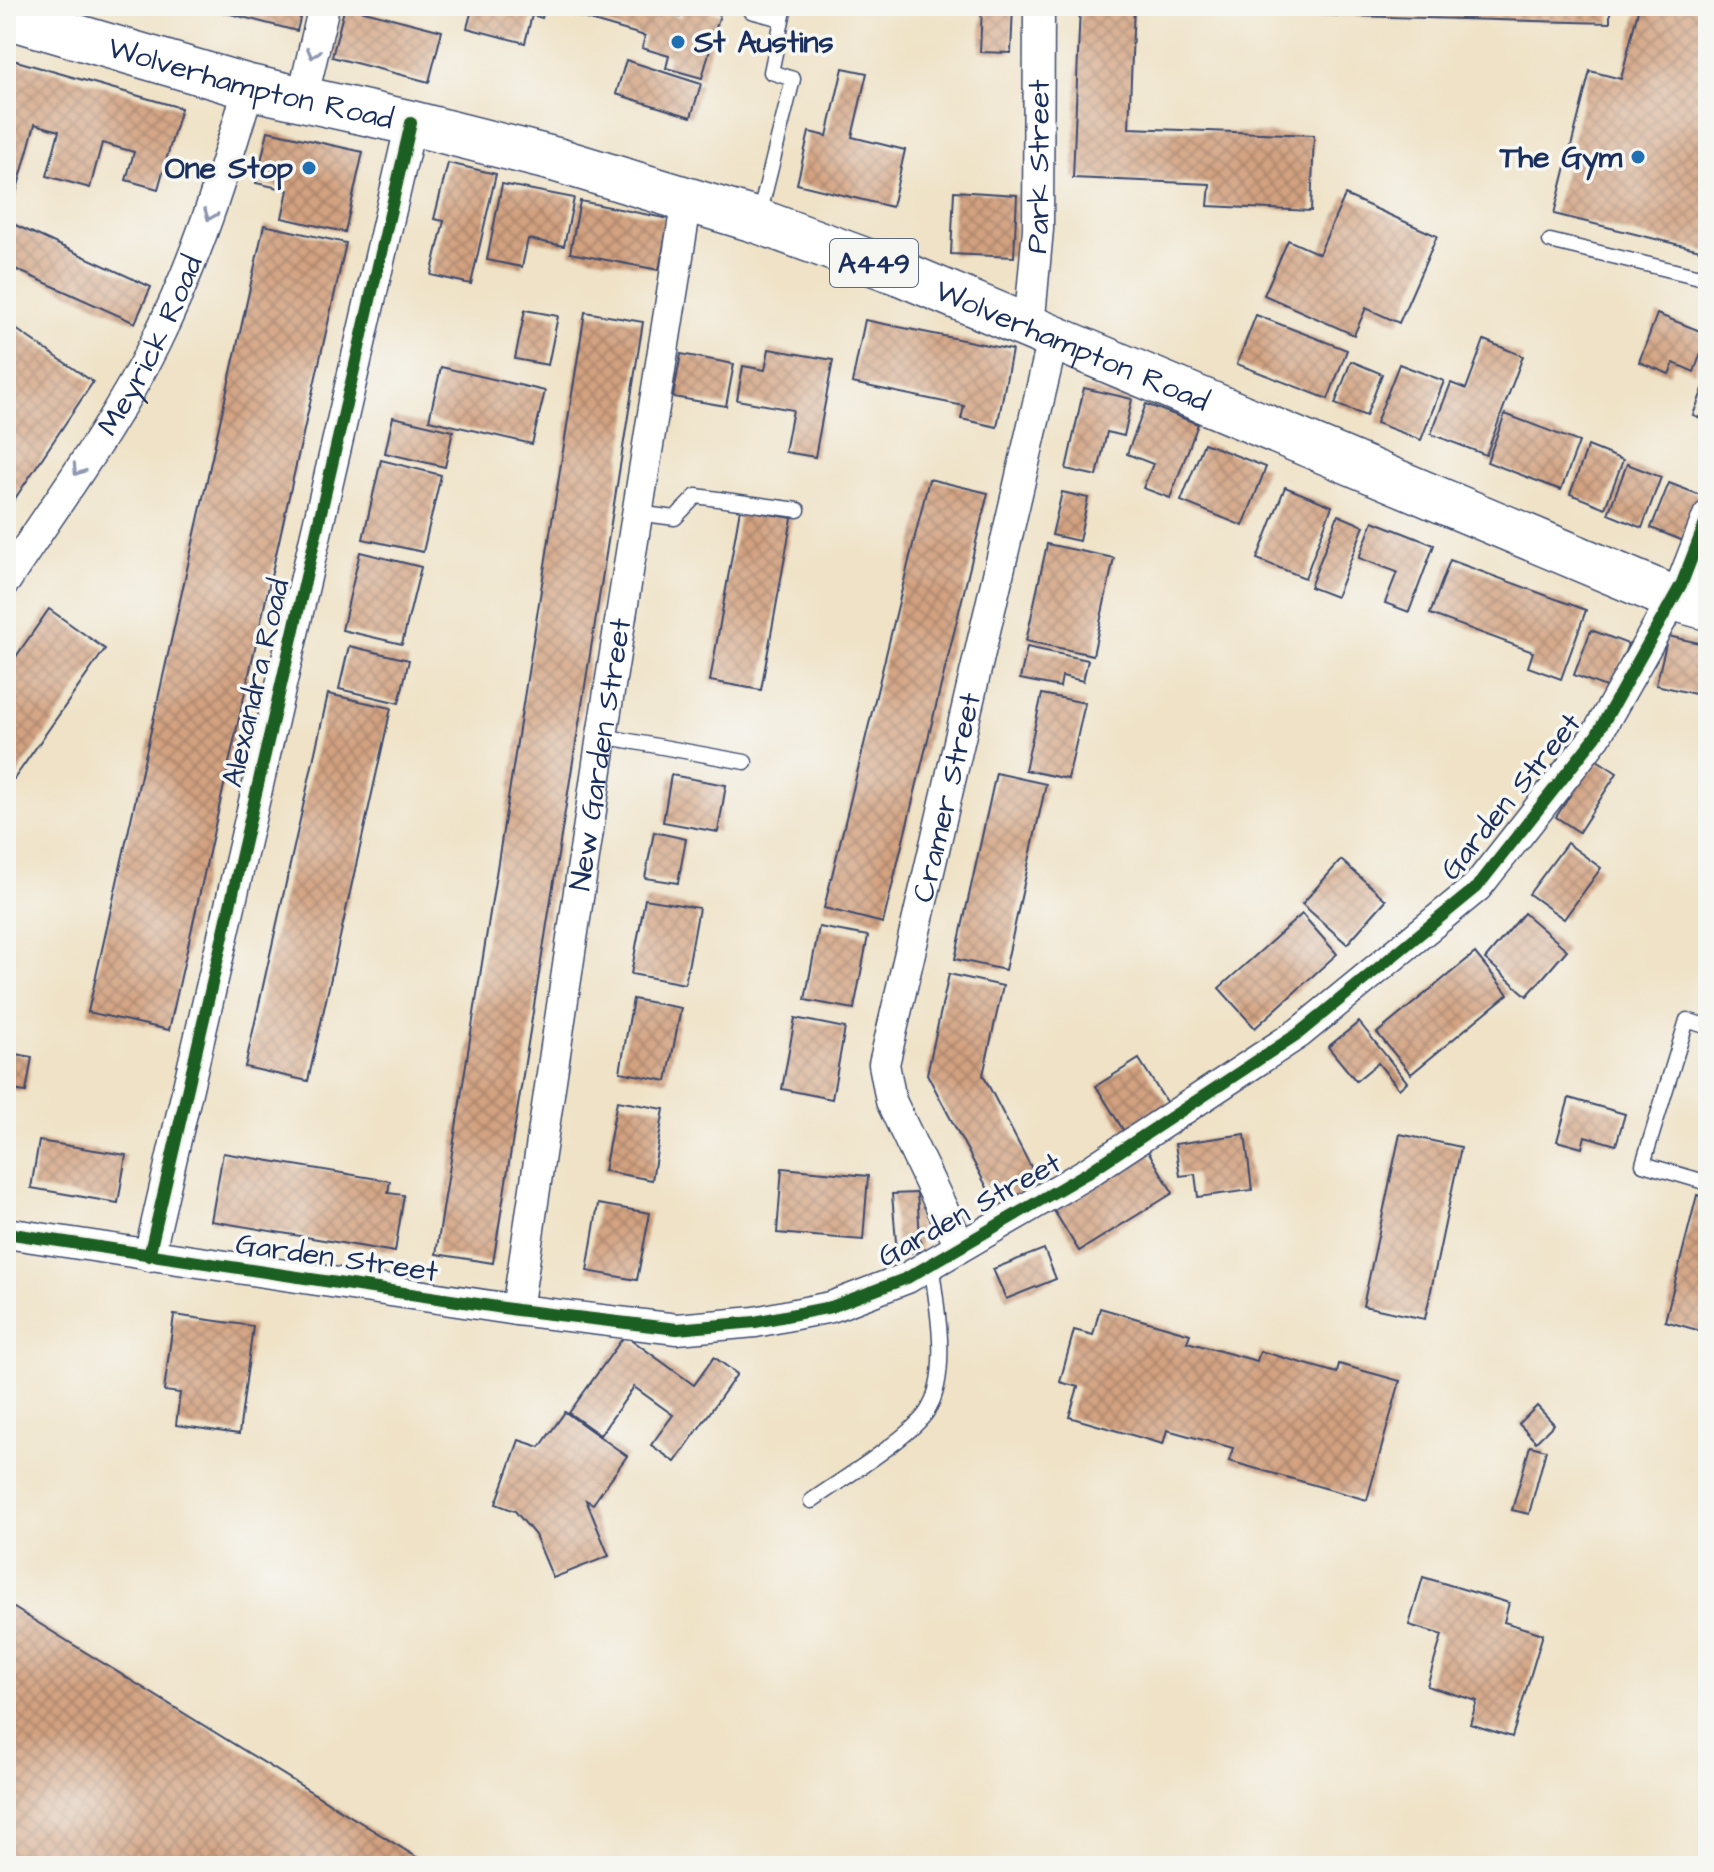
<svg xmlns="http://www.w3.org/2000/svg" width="1714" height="1872" font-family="'Architects Daughter',sans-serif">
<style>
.building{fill:url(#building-cross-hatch)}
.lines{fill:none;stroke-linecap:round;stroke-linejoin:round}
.service-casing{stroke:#3b4a6e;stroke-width:17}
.minor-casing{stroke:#3b4a6e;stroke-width:33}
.trunk-casing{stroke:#3b4a6e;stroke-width:47}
.service{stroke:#fff;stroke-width:14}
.minor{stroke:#fff;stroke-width:30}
.trunk{stroke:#fff;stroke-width:44}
.cycleway-casing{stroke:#f6f6f2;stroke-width:17}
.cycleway{stroke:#1b5e20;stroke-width:12}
.oneway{stroke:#8d97ae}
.poi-dot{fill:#1f6fb2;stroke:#f6f6f2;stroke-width:3}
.labels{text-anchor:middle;stroke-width:7;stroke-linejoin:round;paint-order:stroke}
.shield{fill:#f6f6f2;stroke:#5d6b8a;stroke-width:2}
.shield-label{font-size:28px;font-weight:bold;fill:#1b2f5e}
.poi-label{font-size:30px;font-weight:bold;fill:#1b2f5e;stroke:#f6f6f2;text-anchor:end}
.street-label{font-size:30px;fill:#1b2f5e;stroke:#f6f6f2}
</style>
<defs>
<pattern id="building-cross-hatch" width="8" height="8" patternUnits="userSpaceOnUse" patternTransform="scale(2)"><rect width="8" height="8" fill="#d3a280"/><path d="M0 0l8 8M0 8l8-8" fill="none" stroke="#aa846c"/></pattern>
</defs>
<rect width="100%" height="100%" fill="#f6f6f2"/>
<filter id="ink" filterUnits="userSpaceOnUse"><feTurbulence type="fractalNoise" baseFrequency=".0125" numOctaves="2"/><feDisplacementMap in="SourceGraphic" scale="16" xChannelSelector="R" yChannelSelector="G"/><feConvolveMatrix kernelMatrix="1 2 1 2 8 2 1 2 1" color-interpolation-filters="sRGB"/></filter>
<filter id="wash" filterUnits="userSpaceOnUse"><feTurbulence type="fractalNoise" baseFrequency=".006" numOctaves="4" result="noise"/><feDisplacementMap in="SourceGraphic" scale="32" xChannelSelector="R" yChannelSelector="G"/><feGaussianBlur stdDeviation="1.8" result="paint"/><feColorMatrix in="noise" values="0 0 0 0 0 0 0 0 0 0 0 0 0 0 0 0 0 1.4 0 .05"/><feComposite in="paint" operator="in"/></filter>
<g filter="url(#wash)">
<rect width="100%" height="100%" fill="#efe2c6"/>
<g id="blocks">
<g class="building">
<polygon points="199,6 303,6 297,31"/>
<polygon points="345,6 442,31 429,82 332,57"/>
<polygon points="473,6 545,6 542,18 532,15 525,43 467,28"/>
<polygon points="560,6 663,6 662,12 680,17 683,6 693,6 720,14 702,78 666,68 669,56 642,48 645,36 559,11"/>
<polygon points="982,6 1013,6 1011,53 980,52"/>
<polygon points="1080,6 1134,6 1129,128 1314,135 1311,211 1208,206 1210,184 1073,178"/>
<polygon points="1205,6 1610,6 1610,23 1205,12"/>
<polygon points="1639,6 1708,6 1708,252 1554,214 1590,71 1621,79"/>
<polygon points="6,58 181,108 158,189 126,180 134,152 102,143 90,188 47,176 59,131 35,124 13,204 6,201"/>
<polygon points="626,60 701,84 691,117 616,94"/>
<polygon points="843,68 867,73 852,137 905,150 892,207 797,184 809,132 827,136"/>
<polygon points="268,131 363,152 345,232 282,218 288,190 256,183"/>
<polygon points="448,163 496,174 471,284 431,275 444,221 434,219"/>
<polygon points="502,184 574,198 564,246 528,239 522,267 487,260"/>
<polygon points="954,191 1017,195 1014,257 951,254"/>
<polygon points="1345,195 1437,236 1399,323 1366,308 1354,335 1264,295 1288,240 1319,254"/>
<polygon points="580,201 669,219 659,270 570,253"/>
<polygon points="13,224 151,287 135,323 6,265 6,239"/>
<polygon points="264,225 346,243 169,1030 88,1012"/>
<polygon points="525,310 558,316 548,365 515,359"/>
<polygon points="585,312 643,322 493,1263 436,1254"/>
<polygon points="1657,314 1708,334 1694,372 1674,363 1669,374 1639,362"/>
<polygon points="1256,315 1347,350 1328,399 1237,364"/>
<polygon points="865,320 1012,350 997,427 961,419 964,406 852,383"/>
<polygon points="13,327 93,382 6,512 6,337"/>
<polygon points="1484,340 1523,356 1486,455 1431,434 1451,383 1466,389"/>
<polygon points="769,349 833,360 815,457 785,452 793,410 737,400 743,366 765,370"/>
<polygon points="681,354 734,364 726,406 673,397"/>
<polygon points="1351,361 1382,374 1366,416 1335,404"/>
<polygon points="1399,364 1444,381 1421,440 1376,423"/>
<polygon points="441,367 545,391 532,444 429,420"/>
<polygon points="1708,376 1708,421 1693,415"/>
<polygon points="1084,388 1132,399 1124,436 1107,432 1097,476 1066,469"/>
<polygon points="1146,404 1198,424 1170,498 1143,488 1153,464 1127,454"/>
<polygon points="1505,414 1579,442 1561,490 1487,462"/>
<polygon points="393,417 453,431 445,467 385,453"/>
<polygon points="1204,443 1266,467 1243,526 1181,501"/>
<polygon points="1588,446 1623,460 1605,508 1570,494"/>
<polygon points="381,460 441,475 423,552 363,539"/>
<polygon points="1627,464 1661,477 1642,528 1608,514"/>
<polygon points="929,479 988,493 883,923 824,908"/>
<polygon points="1669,483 1703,496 1686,542 1651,528"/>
<polygon points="1285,487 1332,506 1305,578 1257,559"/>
<polygon points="1062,492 1088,498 1079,541 1052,535"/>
<polygon points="740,509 792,518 761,690 710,681"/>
<polygon points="1338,515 1364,526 1336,597 1310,587"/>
<polygon points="1373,521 1434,545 1409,612 1385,603 1397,572 1359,558"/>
<polygon points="1047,544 1114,558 1093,655 1026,641"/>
<polygon points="360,552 421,567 402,644 342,630"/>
<polygon points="1450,560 1586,610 1561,679 1528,667 1533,652 1430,614"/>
<polygon points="49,609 105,649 14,779 6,774 6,671"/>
<polygon points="1591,630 1628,644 1611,689 1574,675"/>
<polygon points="1668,636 1708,645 1708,697 1656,685"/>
<polygon points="349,646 409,660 399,703 339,689"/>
<polygon points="1027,647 1088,660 1083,681 1062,676 1060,687 1020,679"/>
<polygon points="328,694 391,708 308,1081 245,1067"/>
<polygon points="1042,694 1085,703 1068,779 1025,770"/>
<polygon points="1594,758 1617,773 1579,832 1556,817"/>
<polygon points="996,773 1046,784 1005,970 955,959"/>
<polygon points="671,775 726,785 718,832 663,822"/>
<polygon points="654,832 686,839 678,883 645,878"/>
<polygon points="1567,843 1601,868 1564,919 1529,894"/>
<polygon points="1341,860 1386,900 1347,944 1302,904"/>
<polygon points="645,899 699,908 685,984 631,974"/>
<polygon points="1524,913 1567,950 1527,996 1485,959"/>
<polygon points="1302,914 1337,954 1255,1028 1219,988"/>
<polygon points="819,927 868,936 854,1009 805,1000"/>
<polygon points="1475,953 1508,994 1411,1074 1377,1033"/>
<polygon points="949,974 1003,986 983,1075 1043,1190 1000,1212 927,1074"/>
<polygon points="633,999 681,1008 667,1081 620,1072"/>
<polygon points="795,1018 845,1028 832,1099 782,1089"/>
<polygon points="1359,1022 1407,1082 1399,1089 1378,1063 1356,1081 1328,1047"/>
<polygon points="6,1052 32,1057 26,1092 6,1089"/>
<polygon points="1139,1059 1170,1108 1127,1136 1096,1086"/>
<polygon points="1569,1098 1625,1114 1616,1145 1585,1136 1582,1148 1557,1141"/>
<polygon points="617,1101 664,1109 652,1180 604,1171"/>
<polygon points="1245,1134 1252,1190 1198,1197 1195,1174 1180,1176 1175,1144"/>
<polygon points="1400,1134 1461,1147 1425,1319 1363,1306"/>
<polygon points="39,1141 126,1155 118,1203 31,1188"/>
<polygon points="1148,1151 1173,1193 1079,1251 1053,1209"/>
<polygon points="223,1153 390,1181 388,1193 404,1195 395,1252 211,1221"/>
<polygon points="782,1168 868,1176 863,1240 777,1233"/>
<polygon points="917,1193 921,1251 897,1254 892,1194"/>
<polygon points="1697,1195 1708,1198 1708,1333 1665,1321"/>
<polygon points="598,1204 650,1213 637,1280 587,1271"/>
<polygon points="1044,1249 1056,1279 1006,1299 993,1269"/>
<polygon points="1100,1308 1190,1334 1187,1342 1257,1361 1260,1351 1337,1373 1339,1364 1400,1381 1367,1500 1229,1461 1233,1448 1167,1430 1163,1444 1069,1417 1078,1387 1060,1382 1074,1330 1093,1335"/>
<polygon points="174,1315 253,1326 239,1434 176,1425 180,1393 164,1391"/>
<polygon points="625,1335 694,1385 714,1357 737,1374 675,1462 651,1445 673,1415 634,1387 600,1435 569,1413"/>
<polygon points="1537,1406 1554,1424 1536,1442 1519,1424"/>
<polygon points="565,1412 627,1456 593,1504 586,1500 609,1556 553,1578 535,1535 515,1511 496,1504 519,1440 540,1447"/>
<polygon points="1530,1446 1546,1450 1529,1514 1512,1510"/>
<polygon points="1423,1577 1509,1603 1504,1622 1543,1634 1512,1737 1470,1724 1477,1701 1427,1686 1442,1635 1409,1625"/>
<polygon points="6,1603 418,1858 413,1866 6,1866"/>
</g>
</g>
</g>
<g filter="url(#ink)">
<use href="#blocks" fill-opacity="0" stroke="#3b4a6e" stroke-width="2"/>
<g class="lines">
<g class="service-casing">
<g id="service">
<polyline points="753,6 751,11 781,19"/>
<polyline points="759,216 793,79 771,72 785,6"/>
<polyline points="1550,241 1708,279"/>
<polyline points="637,513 675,518 696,496 798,510"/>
<polyline points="602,736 745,762"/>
<polyline points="1708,1027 1687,1020 1643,1164 1708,1183"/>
<path d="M 811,1501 C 838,1482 914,1435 928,1410 C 950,1373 937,1306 931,1264"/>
</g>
</g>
<g class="minor-casing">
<g id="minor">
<polyline points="302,100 324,6"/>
<path id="s1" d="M 1029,328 L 1038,229 L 1039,6"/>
<path id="s2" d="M 6,580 C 57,502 114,426 155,343 C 196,261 223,175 249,87"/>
<polyline points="6,1233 517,1310 677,1329 755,1322 831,1307 907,1278 1087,1173 1299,1033 1477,887 1596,736 1682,583 1708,516"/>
<path id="s3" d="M 960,1246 L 891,1101 L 884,1064 L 1053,339"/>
<polyline points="149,1256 411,123"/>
<path id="s4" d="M 517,1310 L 602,736 L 687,199"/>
</g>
</g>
<g class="trunk-casing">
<g id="trunk">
<path id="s5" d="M 6,16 L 249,87 L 411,123 L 557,160 L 758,221 L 900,273 L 1673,598 L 1708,608"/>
</g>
</g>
<use href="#service" class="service"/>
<use href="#minor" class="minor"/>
<use href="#trunk" class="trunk"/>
<g class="cycleway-casing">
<g id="cycleway">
<polyline points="6,1233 517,1310 677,1329 755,1322 831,1307 907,1278 1087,1173 1299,1033 1477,887 1596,736 1682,583 1708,516"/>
<polyline points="149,1256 411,123"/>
</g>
</g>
<use href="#cycleway" class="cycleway"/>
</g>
<defs><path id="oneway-chevron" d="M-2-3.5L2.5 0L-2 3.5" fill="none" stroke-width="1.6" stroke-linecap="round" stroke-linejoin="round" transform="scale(2)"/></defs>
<g class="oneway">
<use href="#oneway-chevron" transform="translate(313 53) rotate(104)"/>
<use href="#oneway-chevron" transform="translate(210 215) rotate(111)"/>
<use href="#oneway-chevron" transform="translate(78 470) rotate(123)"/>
</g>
</g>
<g class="poi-dot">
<circle cx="678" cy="42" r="8"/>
<circle cx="1638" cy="157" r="8"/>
<circle cx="309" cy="168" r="8"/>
</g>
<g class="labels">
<rect class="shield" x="830" y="239" width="88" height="48" rx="6"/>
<g class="shield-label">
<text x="874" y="273">A449</text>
</g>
<g class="poi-label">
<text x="694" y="52" text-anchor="start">St Austins</text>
<text x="1622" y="167">The Gym</text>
<text x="293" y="178">One Stop</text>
</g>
<g class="street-label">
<text dy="10" stroke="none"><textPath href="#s5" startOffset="254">Wolverhampton Road</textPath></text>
<text dy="10" stroke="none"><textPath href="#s1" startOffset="162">Park Street</textPath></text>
<text dy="10" stroke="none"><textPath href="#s2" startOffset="276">Meyrick Road</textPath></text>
<text dy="10" stroke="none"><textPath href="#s5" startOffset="1118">Wolverhampton Road</textPath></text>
<text transform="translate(255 683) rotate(-77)" y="10">Alexandra Road</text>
<text dy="10" stroke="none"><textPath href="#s4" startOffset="562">New Garden Street</textPath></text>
<text transform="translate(1510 796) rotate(-51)" y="10">Garden Street</text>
<text dy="10" stroke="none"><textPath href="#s3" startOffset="472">Cramer Street</textPath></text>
<text transform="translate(969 1209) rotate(-29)" y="10">Garden Street</text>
<text transform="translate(337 1257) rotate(8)" y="10">Garden Street</text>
</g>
</g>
<rect width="1714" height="1872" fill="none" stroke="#f6f6f2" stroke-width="32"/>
</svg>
